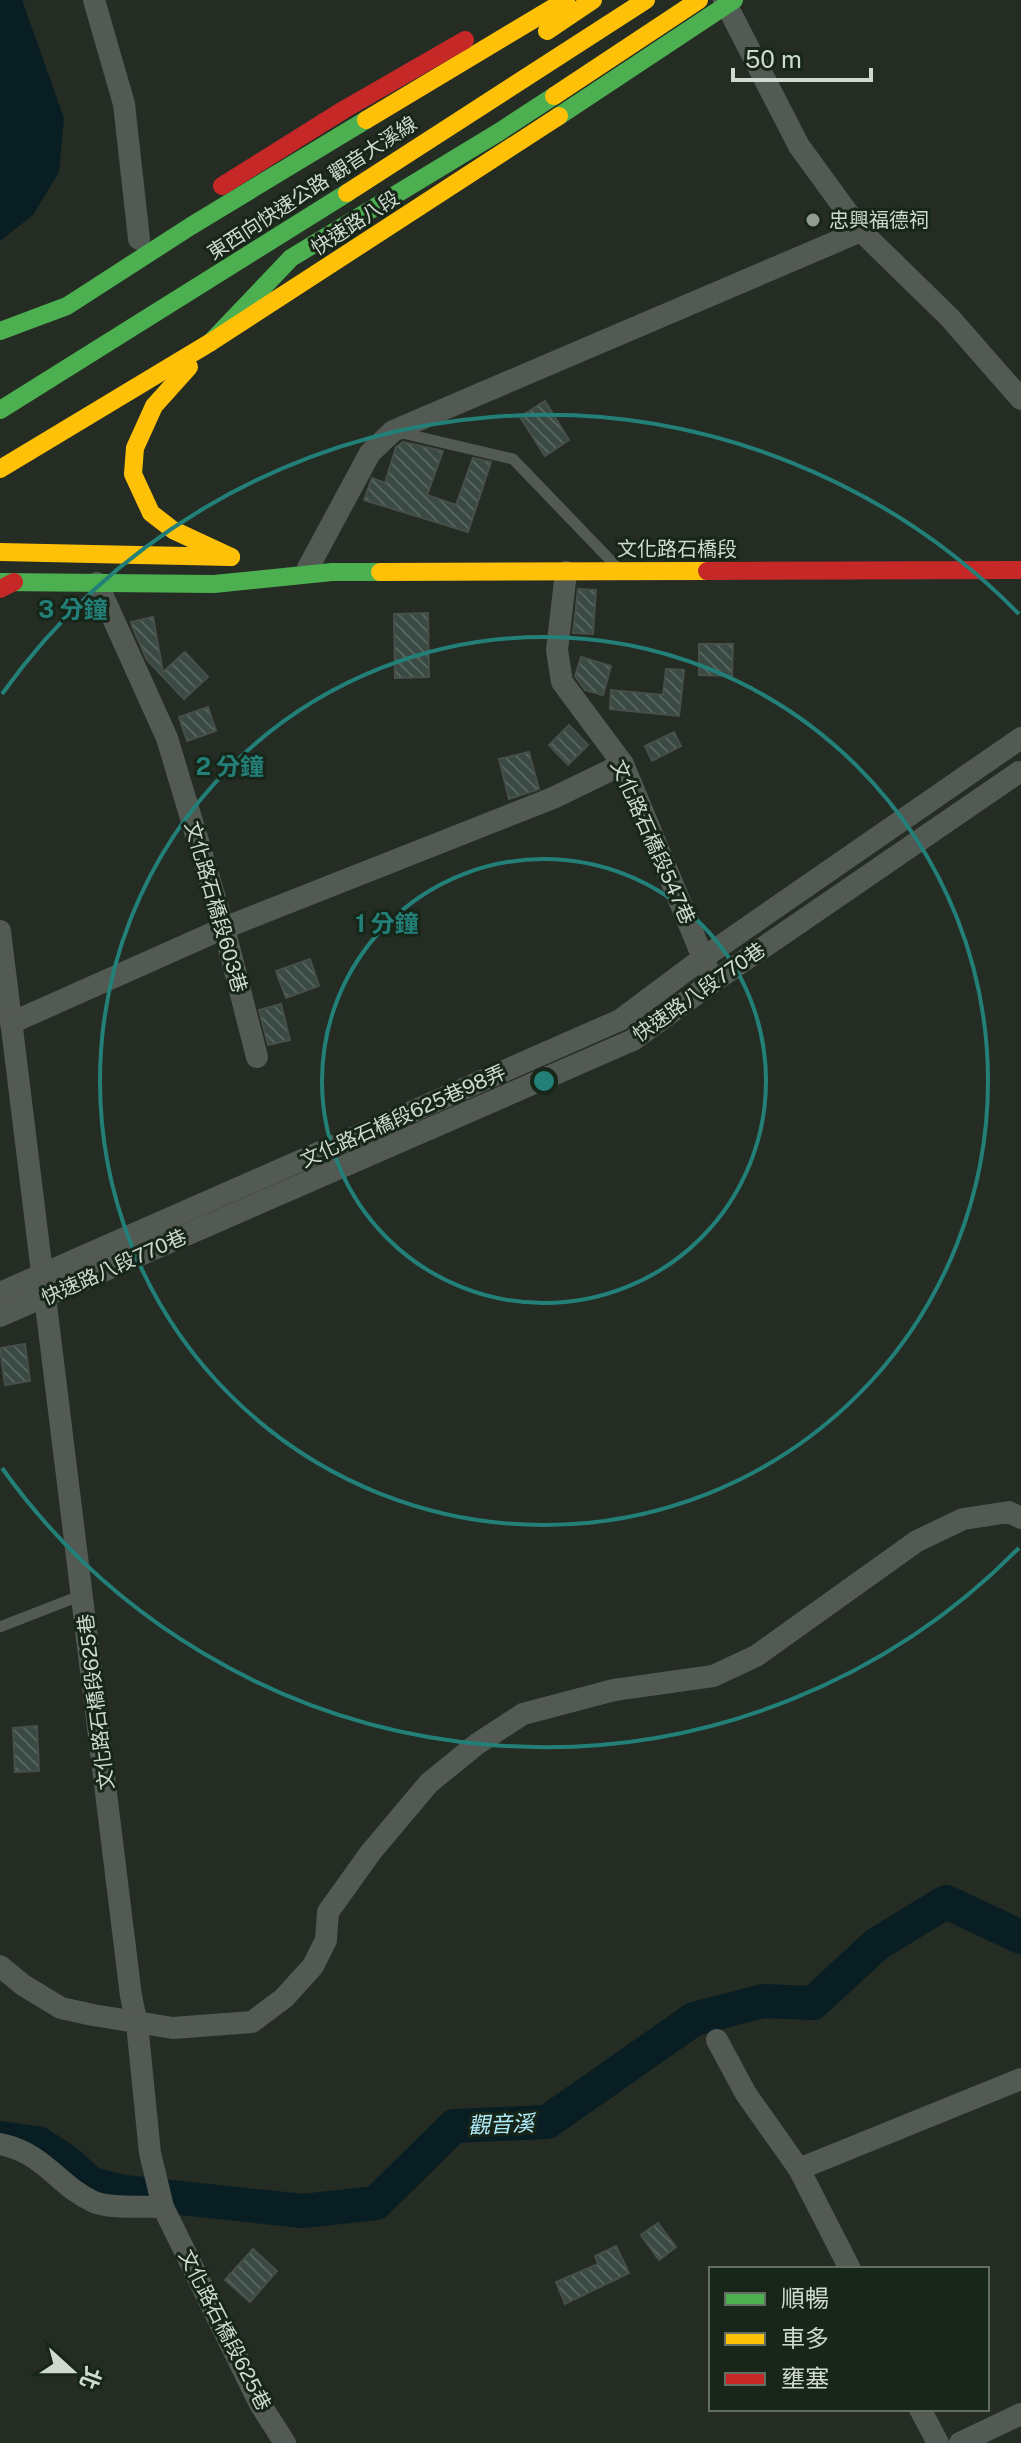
<svg xmlns="http://www.w3.org/2000/svg" width="1021" height="2443" font-family="'Public Sans','Noto Sans TC',sans-serif">
<style>
.water{fill:#081e22}
.lines{fill:none;stroke-linecap:round;stroke-linejoin:round}
.river{stroke:#081e22;stroke-width:34}
.building{fill:url(#building-back-hatch);stroke:#474f4a;stroke-width:2}
.lane{stroke:#535953;stroke-width:11}
.street{stroke:#535953;stroke-width:22}
.fast{stroke:#4caf50;stroke-width:18}
.slow{stroke:#ffc107;stroke-width:18}
.jam{stroke:#c62828;stroke-width:18}
.ring{fill:none;stroke:#228078;stroke-width:4}
.poi-dot{fill:#939c93;stroke:#172618;stroke-width:3}
.labels{text-anchor:middle;stroke-width:6;stroke-linejoin:round;paint-order:stroke}
.street-label{font-size:20px;fill:#cfd9cf;stroke:#172618}
.poi-label{font-size:20px;fill:#cfd9cf;stroke:#172618;text-anchor:start}
.water-label{font-size:22px;font-style:italic;fill:#afebfb;stroke:#172618}
.centre{fill:#228078;stroke:#172618;stroke-width:4}
.ring-label{font-size:24px;text-anchor:middle;font-weight:bold;fill:#228078;stroke:#172618;stroke-width:6;stroke-linejoin:round;paint-order:stroke}
</style>
<defs>
<pattern id="building-back-hatch" width="6" height="6" patternUnits="userSpaceOnUse" patternTransform="scale(2)"><rect width="6" height="6" fill="#3a4943"/><path d="M-1 5l2 2M0 0l6 6M5-1l2 2" fill="none" stroke="#55635d"/></pattern>
</defs>
<rect width="100%" height="100%" fill="#242c24"/>
<polygon class="water" points="0,0 22,0 64,118 59,172 33,215 0,241"/>
<g class="lines">
<polyline class="river" points="0,2138 38,2143 67,2162 91,2184 124,2192 303,2211 376,2203 454,2126 547,2122 694,2019 763,2001 813,2003 877,1944 946,1902 1021,1937"/>
</g>
<g class="building">
<polygon points="545,401 569,440 545,456 520,417"/>
<polygon points="403,442 443,451 427,495 456,505 473,458 491,462 468,532 364,500 372,478 385,483 396,447"/>
<polygon points="578,589 596,590 593,634 573,633"/>
<polygon points="428,613 429,677 395,678 394,614"/>
<polygon points="153,617 163,672 185,652 208,677 184,699 147,660 132,626 131,622"/>
<polygon points="699,644 733,644 732,676 699,675"/>
<polygon points="581,657 611,666 603,695 585,690 575,676"/>
<polygon points="666,669 684,670 679,716 610,709 611,690 663,695"/>
<polygon points="208,707 216,731 187,741 179,717"/>
<polygon points="569,725 588,745 568,765 549,745"/>
<polygon points="674,732 681,746 652,761 645,746"/>
<polygon points="529,752 539,789 509,799 499,759"/>
<polygon points="310,959 319,986 286,998 276,971"/>
<polygon points="281,1004 290,1040 268,1045 259,1010"/>
<polygon points="25,1344 30,1381 5,1385 0,1348"/>
<polygon points="37,1726 39,1771 15,1772 13,1728"/>
<polygon points="658,2223 676,2247 659,2260 641,2235"/>
<polygon points="616,2246 629,2273 565,2304 556,2282 598,2264 595,2256"/>
<polygon points="253,2249 277,2271 250,2302 225,2280"/>
</g>
<g class="lines">
<g class="lane">
<polyline points="398,432 513,459 616,566"/>
<polyline points="0,1627 82,1595"/>
</g>
<g class="street">
<polyline points="94,0 124,104 139,239"/>
<polyline points="724,0 799,146 861,231 950,318 1021,399"/>
<polyline points="308,568 370,453 393,431 861,231"/>
<polyline points="566,572 557,650 562,682 623,764 708,970"/>
<polyline points="97,583 167,738 224,928 257,1057"/>
<polyline points="0,931 131,1996 137,2024 150,2153 163,2207 260,2404 285,2443"/>
<polyline points="11,1023 224,928 553,798 623,764"/>
<polyline points="0,1293 620,1020 703,958 1021,738"/>
<polyline points="0,1316 633,1040 713,982 1019,772"/>
<polyline points="0,1966 23,1985 61,2008 93,2015 173,2028 252,2022 284,1998 313,1966 326,1940 328,1912 371,1852 429,1783 477,1744 523,1714 614,1690 713,1676 756,1656 917,1541 963,1519 1009,1512 1021,1518"/>
<polyline points="717,2040 746,2094 799,2169 850,2269"/>
<path d="M 0,2144 C 45,2153 58,2186 94,2202 C 111,2209 144,2206 163,2207"/>
<polyline points="799,2169 1021,2079"/>
<polyline points="920,2409 938,2443"/>
<polyline points="960,2443 1021,2414"/>
</g>
<g class="fast">
<polyline points="559,116 734,0"/>
<polyline points="0,331 67,306 191,226 366,120"/>
<polyline points="211,342 291,258 499,132 554,96"/>
<polyline points="0,410 347,193"/>
<polyline points="0,582 214,584 332,572 380,572"/>
</g>
<g class="slow">
<polyline points="547,31 593,0"/>
<polyline points="554,96 699,0"/>
<polyline points="366,120 566,0"/>
<polyline points="347,193 646,0"/>
<polyline points="189,367 154,406 135,448 133,474 151,513 173,530 231,557"/>
<polyline points="0,469 211,342 559,116"/>
<polyline points="0,552 231,557"/>
<polyline points="380,572 707,571"/>
</g>
<g class="jam">
<polyline points="222,186 345,109 465,40"/>
<polyline points="707,571 1021,570"/>
<polyline points="0,589 14,582"/>
</g>
</g>
<g class="ring">
<circle cx="544" cy="1081" r="222"/>
<circle cx="544" cy="1081" r="444"/>
<path d="M1019 1548A666 666 0 0 1 2 1468M2 694A666 666 0 0 1 1019 614"/>
</g>
<circle class="poi-dot" cx="813" cy="220" r="8"/>
<g class="labels">
<g class="street-label">
<text transform="translate(312 188) rotate(-33)" y="7">東西向快速公路 觀音大溪線</text>
<text transform="translate(355 223) rotate(-33)" y="7">快速路八段</text>
<text x="677" y="556">文化路石橋段</text>
<text transform="translate(653 842) rotate(66)" y="7">文化路石橋段547巷</text>
<text transform="translate(216 907) rotate(74)" y="7">文化路石橋段603巷</text>
<text transform="translate(699 992) rotate(-35)" y="7">快速路八段770巷</text>
<text transform="translate(403 1116) rotate(-24)" y="7">文化路石橋段625巷98弄</text>
<text transform="translate(114 1267) rotate(-24)" y="7">快速路八段770巷</text>
<text transform="translate(96 1702) rotate(-97)" y="7">文化路石橋段625巷</text>
<text transform="translate(225 2330) rotate(63)" y="7">文化路石橋段625巷</text>
</g>
<g class="poi-label">
<text x="829" y="227">忠興福德祠</text>
</g>
<g class="water-label">
<text transform="translate(501 2124) rotate(-2)" y="8">觀音溪</text>
</g>
</g>
<circle cx="544" cy="1081" r="12" class="centre"/>
<g class="ring-label">
<text x="73" y="618">3 分鐘</text>
<text x="230" y="775">2 分鐘</text>
<text x="387" y="932">1 分鐘</text>
</g>
<rect x="709" y="2267" width="280" height="144" fill="#172618" stroke="#616e61" stroke-width="2"/>
<rect x="725" y="2293" width="40" height="12" fill="#4caf50" stroke="#616e61" stroke-width="2"/>
<text x="781" y="2307" font-size="24" fill="#cfd9cf">順暢</text>
<rect x="725" y="2333" width="40" height="12" fill="#ffc107" stroke="#616e61" stroke-width="2"/>
<text x="781" y="2347" font-size="24" fill="#cfd9cf">車多</text>
<rect x="725" y="2373" width="40" height="12" fill="#c62828" stroke="#616e61" stroke-width="2"/>
<text x="781" y="2387" font-size="24" fill="#cfd9cf">壅塞</text>
<g transform="translate(72 2371) rotate(111)" stroke="#172618" stroke-width="6" paint-order="stroke">
<path d="M0-6L14 30L0 20L-14 30Z" fill="#cfd9cf"/>
<text y="-12" font-size="22" font-weight="bold" text-anchor="middle" fill="#cfd9cf">北</text>
</g>
<path d="M733 68v12h138v-12" fill="none" stroke="#cfd9cf" stroke-width="4"/>
<text x="745" y="68" font-size="24" fill="#cfd9cf" stroke="#172618" stroke-width="6" paint-order="stroke">50 m</text>
</svg>
